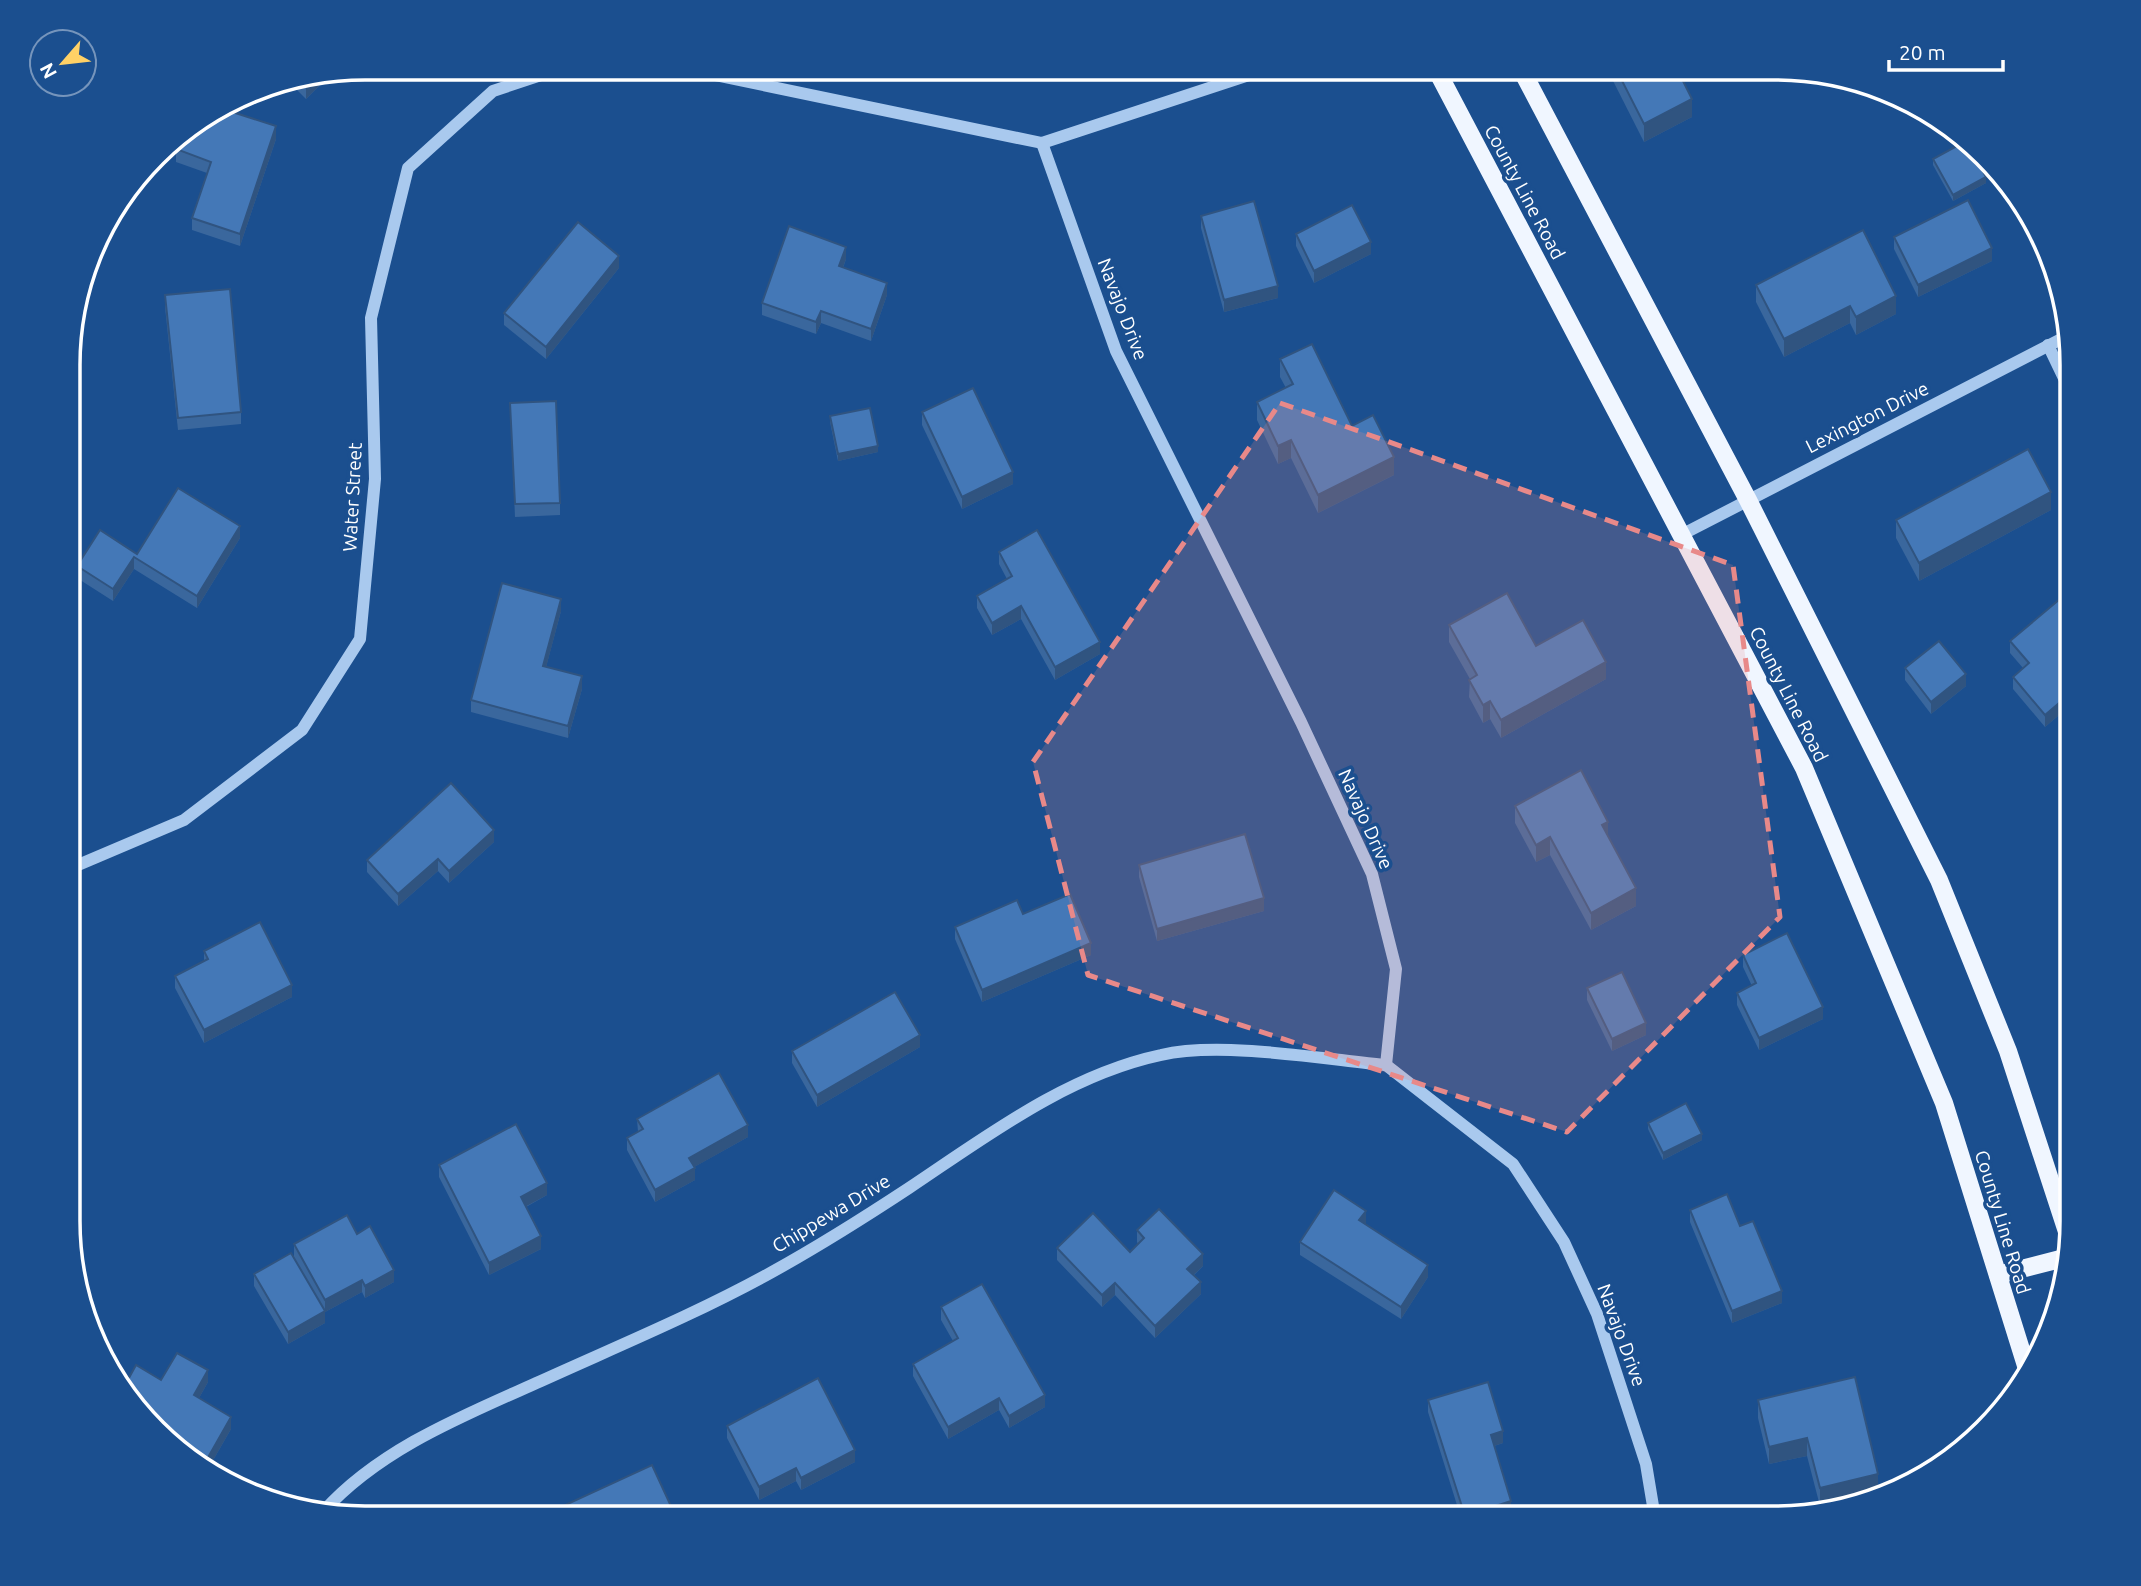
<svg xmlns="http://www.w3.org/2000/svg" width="2141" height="1586" font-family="Ubuntu,sans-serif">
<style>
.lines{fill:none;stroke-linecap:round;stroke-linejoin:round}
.minor{stroke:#a9c9ee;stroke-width:12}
.major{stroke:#f0f6ff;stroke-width:18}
.wall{fill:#3a679d}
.shaded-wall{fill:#305480}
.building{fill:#4478b7;stroke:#305480;stroke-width:2}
.marked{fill:#e88989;fill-opacity:0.2;stroke:#e88989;stroke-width:5;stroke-dasharray:14 9;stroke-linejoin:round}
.labels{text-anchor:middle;stroke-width:7;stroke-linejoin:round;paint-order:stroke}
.street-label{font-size:19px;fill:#fff;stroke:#1b4f8f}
.rim{fill:none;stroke:#fff;stroke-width:3.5}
</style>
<rect width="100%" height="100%" fill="#1b4f8f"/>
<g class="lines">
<g class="minor">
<polyline points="681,68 1042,143 1267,69"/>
<polyline points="1042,143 1116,351 1301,722 1372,874 1396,969 1386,1065"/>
<polyline points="2048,345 2072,395"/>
<polyline points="1683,534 2069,335"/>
<polyline points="71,868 184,820 302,730 360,639 375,479 371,318 408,168 493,91 562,68"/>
<polyline points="1386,1065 1513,1164 1564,1242 1597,1314 1646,1464 1655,1518"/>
<path d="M 323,1512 C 379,1449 465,1415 541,1381 C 618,1346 698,1313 772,1272 C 819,1246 865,1217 909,1188 C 987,1136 1067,1075 1161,1055 C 1220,1041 1323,1059 1386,1065"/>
</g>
<g class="major">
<polyline points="1436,69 1804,768 1944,1103 2028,1372"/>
<polyline points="1521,69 1748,500 1939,880 2008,1051 2071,1244"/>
<polyline points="1998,1275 2068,1257"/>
</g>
</g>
<g class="wall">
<polygon points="1607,69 1677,69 1692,117 1644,142"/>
<polygon points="330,75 306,99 290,83"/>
<polygon points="276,139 240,246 192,230 192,218 207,173 176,162 176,149"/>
<polygon points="1933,159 1986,183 1953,201 1933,165"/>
<polygon points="1201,216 1278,298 1224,312 1201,228"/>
<polygon points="2029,217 2042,234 2039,238"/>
<polygon points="1296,234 1371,254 1314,283 1296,246"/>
<polygon points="1894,237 1992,261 1918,297 1894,249"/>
<polygon points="846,259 843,268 887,295 871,341 821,323 816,334 762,315 762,303"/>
<polygon points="619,268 546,359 504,325 504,313"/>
<polygon points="1756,285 1896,314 1856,335 1850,323 1784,357 1756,302"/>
<polygon points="165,295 241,412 241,424 178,430 165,307"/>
<polygon points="1280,359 1352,426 1394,475 1318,513 1291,458 1278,464 1257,420 1257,402 1286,388 1280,377"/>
<polygon points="510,403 560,503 560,515 515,517"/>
<polygon points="922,412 1013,484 962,509 922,425"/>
<polygon points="830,416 878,452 838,461 830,422"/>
<polygon points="2051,510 1919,581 1896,538 1896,520"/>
<polygon points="240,538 197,608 134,569 113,601 77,578 77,566 137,554"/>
<polygon points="999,552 1100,654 1055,680 1021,619 992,635 977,608 977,596 1007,579 999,564"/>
<polygon points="561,611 546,667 582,689 568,738 471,712 471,700"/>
<polygon points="2072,615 2072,704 2045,727 2013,689 2013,677 2023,668 2010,653 2010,641"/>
<polygon points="1449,625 1536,646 1606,679 1501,738 1490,719 1483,723 1469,697 1470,679 1449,642"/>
<polygon points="1905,668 1966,686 1931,714 1905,680"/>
<polygon points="1515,806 1608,836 1636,906 1591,930 1550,855 1536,862 1515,823"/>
<polygon points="494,842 449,883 438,871 398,906 367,872 367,860"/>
<polygon points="1139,865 1264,911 1157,941 1139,877"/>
<polygon points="955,927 1091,955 982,1002 955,939"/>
<polygon points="204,951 292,997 204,1043 175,988 175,976 204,961"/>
<polygon points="1743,955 1823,1019 1759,1050 1737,1005 1737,993 1752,986 1743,967"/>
<polygon points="1587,988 1646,1035 1612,1051 1587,1000"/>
<polygon points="920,1047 817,1107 792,1063 792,1051"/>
<polygon points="637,1119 748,1137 694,1167 695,1180 655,1202 627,1150 627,1138 638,1132"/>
<polygon points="1648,1123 1702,1140 1663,1160 1648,1129"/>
<polygon points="439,1165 547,1195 526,1207 541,1249 489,1275 439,1177"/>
<polygon points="1690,1210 1740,1226 1782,1303 1732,1323 1690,1222"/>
<polygon points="1366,1223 1365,1224 1428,1277 1401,1319 1300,1255 1300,1242"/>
<polygon points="1137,1230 1203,1266 1194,1275 1201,1294 1155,1338 1115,1295 1102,1307 1057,1260 1057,1248 1130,1252 1138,1244 1137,1242"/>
<polygon points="357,1234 394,1282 365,1298 362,1292 325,1312 325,1323 288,1344 254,1286 254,1274 294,1257 294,1244"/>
<polygon points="941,1307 1045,1407 1009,1428 999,1410 948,1439 913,1376 913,1364 953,1341 941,1320"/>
<polygon points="161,1380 208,1382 199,1398 231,1429 208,1469 184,1456 124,1387"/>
<polygon points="1428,1400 1503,1443 1494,1446 1511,1514 1498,1518 1461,1518 1428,1412"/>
<polygon points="1758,1400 1878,1492 1820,1506 1807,1456 1769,1464 1758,1418"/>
<polygon points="727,1426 855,1462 801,1490 796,1481 759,1500 727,1438"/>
</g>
<g class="shaded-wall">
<polygon points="330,75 306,99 306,87 315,78"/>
<polygon points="1692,99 1692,117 1644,142 1644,124"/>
<polygon points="276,126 276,139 240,246 240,234"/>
<polygon points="1986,177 1986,183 1953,201 1953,195"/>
<polygon points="1371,242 1371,254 1314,283 1314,271"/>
<polygon points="846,247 846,259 839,278 839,266"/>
<polygon points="1992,248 1992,261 1918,297 1918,285"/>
<polygon points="619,256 619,268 546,359 546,347"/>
<polygon points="887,283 887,295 871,341 871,329"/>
<polygon points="1278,286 1278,298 1224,312 1224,300"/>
<polygon points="1896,296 1896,314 1856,335 1856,317"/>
<polygon points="1850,306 1850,323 1784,357 1784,339"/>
<polygon points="821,311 821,323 816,334 816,322"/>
<polygon points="1291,440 1291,458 1278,464 1278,446"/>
<polygon points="878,446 878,452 838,461 838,454"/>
<polygon points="1394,457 1394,475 1318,513 1318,495"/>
<polygon points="1013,472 1013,484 962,509 962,497"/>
<polygon points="2051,492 2051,510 1919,581 1919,563"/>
<polygon points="240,526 240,538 197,608 197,596"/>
<polygon points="134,557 134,569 113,601 113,589"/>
<polygon points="561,599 561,611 543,679 543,666"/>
<polygon points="1021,606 1021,619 992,635 992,623"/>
<polygon points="1100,642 1100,654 1055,680 1055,667"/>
<polygon points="1606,662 1606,679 1501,738 1501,720"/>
<polygon points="1966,674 1966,686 1931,714 1931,702"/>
<polygon points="582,676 582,689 568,738 568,726"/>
<polygon points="2072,692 2072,704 2045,727 2045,715"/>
<polygon points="79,694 79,706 71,710 71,698"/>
<polygon points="1490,701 1490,719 1483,723 1483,705"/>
<polygon points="1608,822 1608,839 1602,825"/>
<polygon points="494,830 494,842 449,883 449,871"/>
<polygon points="1550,837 1550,855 1536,862 1536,845"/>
<polygon points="438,859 438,871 398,906 398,894"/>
<polygon points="1636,888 1636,906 1591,930 1591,913"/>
<polygon points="1264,898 1264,911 1157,941 1157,929"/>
<polygon points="1091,943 1091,955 982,1002 982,990"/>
<polygon points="292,985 292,997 204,1043 204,1030"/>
<polygon points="1823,1007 1823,1019 1759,1050 1759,1038"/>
<polygon points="1646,1023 1646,1035 1612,1051 1612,1039"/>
<polygon points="920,1035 920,1047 817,1107 817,1095"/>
<polygon points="748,1125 748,1137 689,1170 689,1158"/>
<polygon points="1702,1134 1702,1140 1663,1160 1663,1153"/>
<polygon points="695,1168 695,1180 655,1202 655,1190"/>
<polygon points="547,1183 547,1195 521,1209 521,1197"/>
<polygon points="1366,1211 1366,1223 1359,1232 1359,1220"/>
<polygon points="541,1236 541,1249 489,1275 489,1263"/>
<polygon points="1203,1254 1203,1266 1187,1281 1187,1269"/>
<polygon points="1428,1265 1428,1277 1401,1319 1401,1307"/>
<polygon points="394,1270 394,1282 365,1298 365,1286"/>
<polygon points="362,1280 362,1292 325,1312 325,1323 288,1344 288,1332 325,1311 325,1300"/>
<polygon points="1201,1282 1201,1294 1155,1338 1155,1326"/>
<polygon points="1115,1283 1115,1295 1102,1307 1102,1295"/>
<polygon points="1782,1291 1782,1303 1732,1323 1732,1311"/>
<polygon points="208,1370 208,1382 194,1407 194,1395"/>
<polygon points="1045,1395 1045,1407 1009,1428 1009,1416"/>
<polygon points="999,1398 999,1410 948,1439 948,1427"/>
<polygon points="231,1417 231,1429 208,1469 206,1468 206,1461"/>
<polygon points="1503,1431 1503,1443 1491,1447 1491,1435"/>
<polygon points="1807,1438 1807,1456 1769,1464 1769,1447"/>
<polygon points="855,1450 855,1462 801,1490 801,1478"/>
<polygon points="796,1468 796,1481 759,1500 759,1487"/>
<polygon points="1878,1474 1878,1492 1820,1506 1820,1488"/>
<polygon points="1511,1501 1511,1514 1498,1518 1465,1518 1465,1516"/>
</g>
<g class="building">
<polygon points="1616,69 1677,69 1692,99 1644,124"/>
<polygon points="315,78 306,87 300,81"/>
<polygon points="223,109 276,126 240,234 192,218 211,162 176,149 180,135"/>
<polygon points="1966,141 1986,177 1953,195 1933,159"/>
<polygon points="1968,200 1992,248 1918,285 1894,237"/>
<polygon points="1254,201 1278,286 1224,300 1201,216"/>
<polygon points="1352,205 1371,242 1314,271 1296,234"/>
<polygon points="578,222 619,256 546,347 504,313"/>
<polygon points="789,226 846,247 839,266 887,283 871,329 821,311 816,322 762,303"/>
<polygon points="1863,230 1896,296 1856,317 1850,306 1784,339 1756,285"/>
<polygon points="230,289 241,412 178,418 165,295"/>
<polygon points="1312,344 1352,426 1373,415 1394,457 1318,495 1291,440 1278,446 1257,402 1293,384 1280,359"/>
<polygon points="973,388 1013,472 962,497 922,412"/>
<polygon points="556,401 560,503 515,504 510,403"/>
<polygon points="870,408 878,446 838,454 830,416"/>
<polygon points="2028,449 2051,492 1919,563 1896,520"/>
<polygon points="178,488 240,526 197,596 134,557 113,589 77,566 100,530 137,554"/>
<polygon points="1037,530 1100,642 1055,667 1021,606 992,623 977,596 1012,576 999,552"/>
<polygon points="502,583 561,599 543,666 582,676 568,726 471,700"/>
<polygon points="1507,593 1536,646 1583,620 1606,662 1501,720 1490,701 1483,705 1469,680 1477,675 1449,625"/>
<polygon points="2060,599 2072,615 2072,692 2045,715 2013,677 2029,663 2010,641"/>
<polygon points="1939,641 1966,674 1931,702 1905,668"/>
<polygon points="71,677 79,694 71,698"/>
<polygon points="1581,770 1608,822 1602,825 1636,888 1591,913 1550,837 1536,845 1515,806"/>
<polygon points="451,783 494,830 449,871 438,859 398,894 367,860"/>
<polygon points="1245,834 1264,898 1157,929 1139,865"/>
<polygon points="1070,894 1091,943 982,990 955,927 1017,900 1023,914"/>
<polygon points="260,922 292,985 204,1030 175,976 208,959 204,951"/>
<polygon points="1787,933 1823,1007 1759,1038 1737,993 1756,983 1743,955"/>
<polygon points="1622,972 1646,1023 1612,1039 1587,988"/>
<polygon points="895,992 920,1035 817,1095 792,1051"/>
<polygon points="719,1073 748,1125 689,1158 695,1168 655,1190 627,1138 643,1129 637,1119"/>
<polygon points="1686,1103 1702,1134 1663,1153 1648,1123"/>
<polygon points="516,1124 547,1183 521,1197 541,1236 489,1263 439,1165"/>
<polygon points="1334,1190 1366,1211 1359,1220 1428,1265 1401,1307 1300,1242"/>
<polygon points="1727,1194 1740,1226 1753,1221 1782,1291 1732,1311 1690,1210"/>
<polygon points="1159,1209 1203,1254 1187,1269 1201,1282 1155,1326 1115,1283 1102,1295 1057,1248 1093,1213 1130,1252 1144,1238 1137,1230"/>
<polygon points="347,1215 357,1234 370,1226 394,1270 365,1286 362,1280 325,1300 294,1244"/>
<polygon points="291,1253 325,1311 288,1332 254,1274"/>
<polygon points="982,1284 1045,1395 1009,1416 999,1398 948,1427 913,1364 958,1338 941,1307"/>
<polygon points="177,1353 208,1370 194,1395 231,1417 206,1461 170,1440 124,1387 136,1365 161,1380"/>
<polygon points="1855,1377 1878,1474 1820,1488 1807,1438 1769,1447 1758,1400"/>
<polygon points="818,1378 855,1450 801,1478 796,1468 759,1487 727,1426"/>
<polygon points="1488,1382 1503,1431 1491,1435 1511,1501 1465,1516 1428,1400"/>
<polygon points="652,1465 676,1517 552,1517 550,1512"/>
</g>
<path class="marked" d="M 1280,403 L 1733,565 L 1780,917 L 1567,1132 L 1088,975 L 1033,762 Z"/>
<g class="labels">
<g class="street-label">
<text transform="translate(1525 192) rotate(62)" y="7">County Line Road</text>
<text transform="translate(1123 309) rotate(69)" y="7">Navajo Drive</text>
<text transform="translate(1867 417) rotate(-27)" y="7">Lexington Drive</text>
<text transform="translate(352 497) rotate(-87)" y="7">Water Street</text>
<text transform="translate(1789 694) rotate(63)" y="7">County Line Road</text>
<text transform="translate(1366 819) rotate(66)" y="7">Navajo Drive</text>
<text transform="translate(831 1213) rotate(-31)" y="7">Chippewa Drive</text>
<text transform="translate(2003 1222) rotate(73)" y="7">County Line Road</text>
<text transform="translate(1622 1335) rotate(70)" y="7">Navajo Drive</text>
</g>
</g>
<path d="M0 0H2141V1586H0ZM365 80H1775A285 285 0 0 1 2060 365V1221A285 285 0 0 1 1775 1506H365A285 285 0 0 1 80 1221V365A285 285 0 0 1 365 80Z" fill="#1b4f8f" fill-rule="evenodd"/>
<path class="rim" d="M365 80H1775A285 285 0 0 1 2060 365V1221A285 285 0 0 1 1775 1506H365A285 285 0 0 1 80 1221V365A285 285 0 0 1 365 80Z"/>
<g transform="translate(63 63) rotate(242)"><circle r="33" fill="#1b4f8f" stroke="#7695bc" stroke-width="2"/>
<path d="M0-5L12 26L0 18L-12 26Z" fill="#ffd166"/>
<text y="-10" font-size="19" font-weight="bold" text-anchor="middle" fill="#ffffff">N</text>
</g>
<path d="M1889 60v10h114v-10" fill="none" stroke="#ffffff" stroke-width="3.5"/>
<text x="1899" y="60" font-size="21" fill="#ffffff" stroke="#1b4f8f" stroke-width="5" paint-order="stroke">20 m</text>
</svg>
